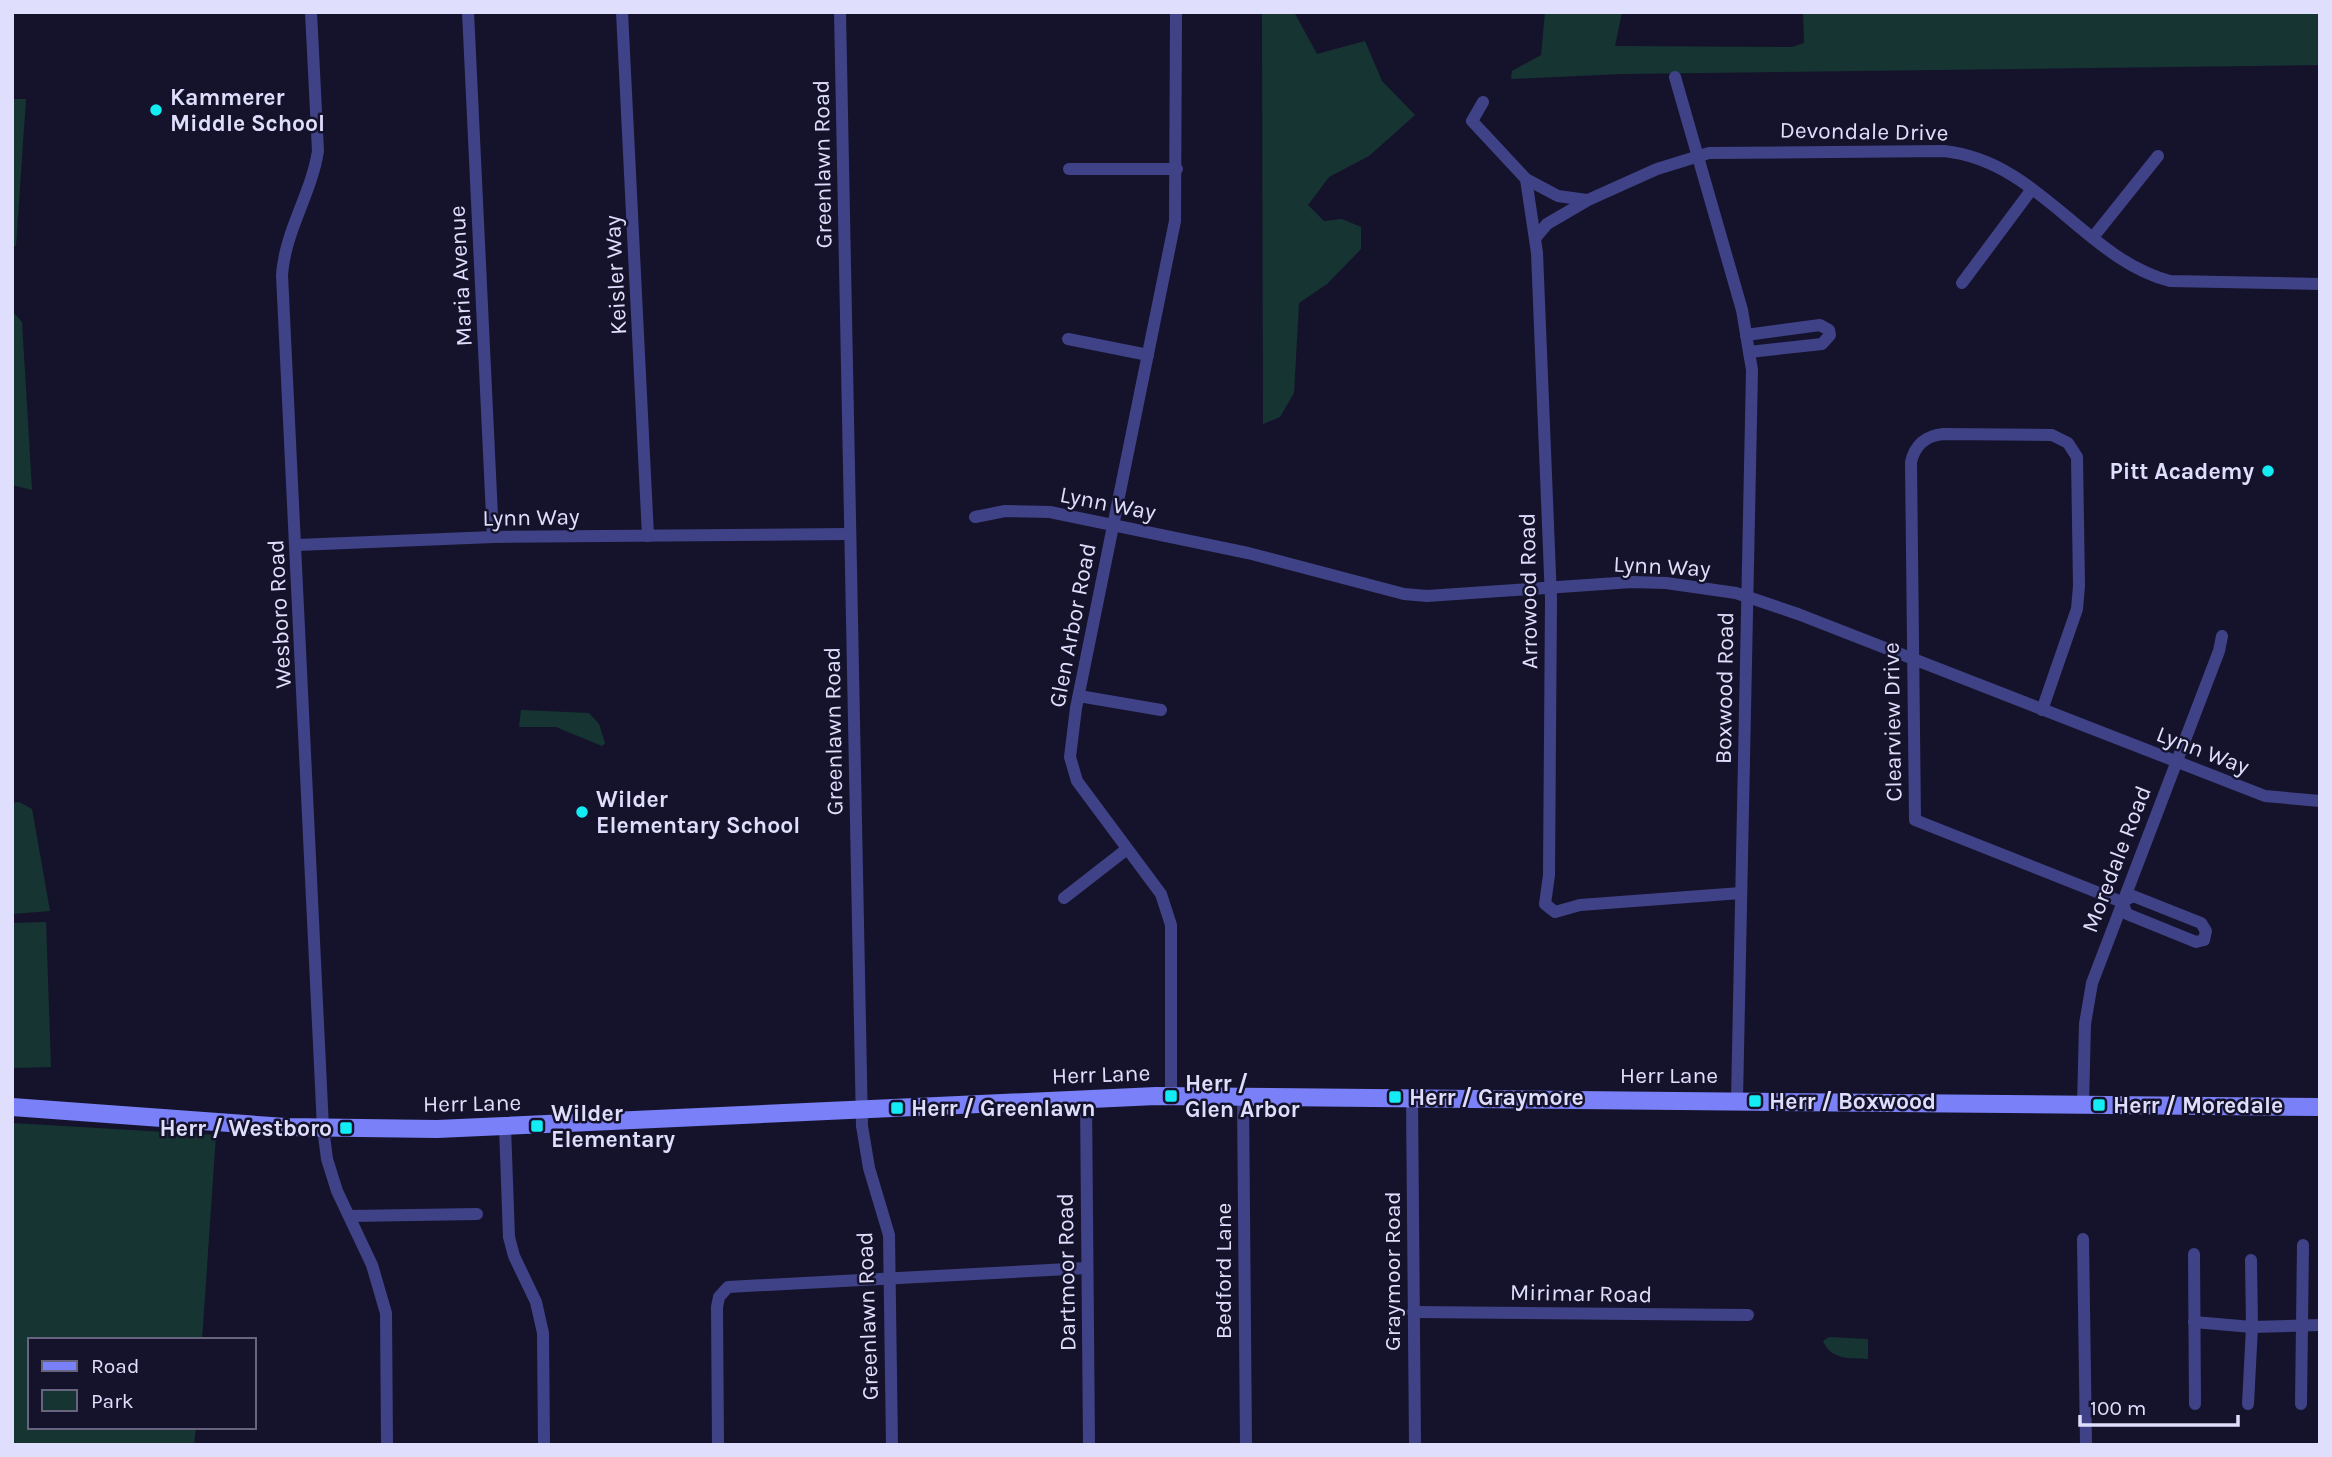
<svg xmlns="http://www.w3.org/2000/svg" width="2332" height="1457" font-family="Karla,sans-serif">
<style>
.green{fill:#163532}
.lines{fill:none;stroke-linecap:round;stroke-linejoin:round}
.street{stroke:#404287;stroke-width:12}
.secondary{stroke:#7a80f8;stroke-width:18}
.poi-dot{fill:#14ecf3;stroke:#15132b;stroke-width:2.5}
.labels{text-anchor:middle;stroke-width:5;stroke-linejoin:round;paint-order:stroke}
.poi-label{font-size:23px;font-weight:bold;fill:#e0defd;stroke:#15132b;text-anchor:start}
.street-label{font-size:23px;fill:#e0defd;stroke:#15132b}
</style>
<rect width="100%" height="100%" fill="#15132b"/>
<g class="green">
<polygon points="1262,12 1294,12 1317,54 1365,41 1382,81 1415,115 1369,156 1329,177 1308,205 1324,221 1342,219 1361,227 1361,249 1327,284 1299,303 1294,393 1280,417 1263,424"/>
<polygon points="1545,12 1622,12 1615,46 1792,47 1804,43 1803,12 2320,12 2320,65 1621,74 1511,79 1512,71 1541,55"/>
<polygon points="12,99 26,99 16,246 12,246"/>
<polygon points="12,311 22,322 32,490 12,485"/>
<polygon points="521,710 589,713 599,724 605,743 602,746 556,727 519,727"/>
<polygon points="19,802 32,809 50,911 12,914 12,803"/>
<polygon points="46,922 51,1067 12,1068 12,923"/>
<polygon points="12,1123 216,1135 202,1340 30,1340 30,1427 196,1427 194,1445 12,1445"/>
<path d="M 1829,1337 L 1868,1339 L 1868,1359 C 1850,1358 1831,1360 1823,1341 Z"/>
</g>
<g class="lines">
<g class="street">
<path d="M 311,12 L 318,151 C 311,195 285,231 282,275 L 323,1128 L 327,1159 L 337,1191 L 372,1265 L 386,1313 L 387,1445"/>
<polyline points="468,12 493,537"/>
<polyline points="622,12 648,536"/>
<polyline points="840,12 862,1126 869,1168 889,1235 892,1445"/>
<polyline points="1675,77 1742,310 1752,370 1737,1100"/>
<polyline points="1483,102 1472,121 1526,179 1537,253 1551,599 1549,875 1545,904 1555,912 1580,905 1741,893"/>
<polyline points="1069,169 1177,169"/>
<polyline points="1526,179 1558,196 1587,200"/>
<polyline points="2094,236 2158,156"/>
<path d="M 1536,237 L 1547,224 L 1588,200 L 1657,169 L 1709,153 L 1944,151 C 2039,161 2085,259 2170,281 L 2320,284"/>
<polyline points="1962,283 2032,189"/>
<polyline points="1746,335 1820,325 1829,330 1830,335 1822,344 1749,352"/>
<polyline points="1068,339 1148,355"/>
<polyline points="975,517 1005,511 1050,512 1248,553 1404,594 1427,596 1632,582 1666,583 1736,593 1798,614 2265,796 2320,801"/>
<polyline points="297,545 493,537 850,534"/>
<polyline points="1079,696 1161,710"/>
<path d="M 2042,710 L 2077,609 L 2079,586 L 2077,457 L 2068,443 L 2052,435 L 1943,434 C 1925,436 1915,445 1911,462 L 1915,820 L 2122,902"/>
<polygon points="2133,896 2201,923 2206,931 2204,940 2196,942 2127,914 2122,902"/>
<polyline points="1064,898 1127,849"/>
<polyline points="1171,1096 1171,925 1161,894 1077,781 1070,757 1076,708 1175,221 1176,12"/>
<polyline points="1243,1096 1246,1445"/>
<polyline points="1412,1098 1415,1445"/>
<polyline points="1086,1099 1089,1445"/>
<polyline points="2083,1105 2085,1024 2092,983 2219,651 2222,636"/>
<polyline points="505,1127 509,1237 514,1256 536,1302 543,1333 544,1445"/>
<polyline points="350,1216 477,1214"/>
<polyline points="2083,1239 2086,1445"/>
<polyline points="2194,1254 2195,1404"/>
<polyline points="1413,1312 1748,1315"/>
<polyline points="2194,1322 2252,1327 2320,1325"/>
<polyline points="2248,1404 2252,1327 2251,1260"/>
<polyline points="2301,1404 2303,1245"/>
<polyline points="718,1445 717,1307 719,1297 728,1287 1087,1268"/>
</g>
<polyline class="secondary" points="12,1107 285,1127 437,1129 1156,1096 2320,1107"/>
</g>
<g class="poi-dot">
<circle cx="156" cy="110" r="7"/>
<circle cx="2268" cy="471" r="7"/>
<circle cx="582" cy="812" r="7"/>
<rect x="1164" y="1089" width="14" height="14" rx="3.5"/>
<rect x="1388" y="1090" width="14" height="14" rx="3.5"/>
<rect x="1748" y="1094" width="14" height="14" rx="3.5"/>
<rect x="2092" y="1098" width="14" height="14" rx="3.5"/>
<rect x="890" y="1101" width="14" height="14" rx="3.5"/>
<rect x="530" y="1119" width="14" height="14" rx="3.5"/>
<rect x="339" y="1121" width="14" height="14" rx="3.5"/>
</g>
<g class="labels">
<g class="poi-label">
<text x="170" y="105">Kammerer<tspan x="170" dy="26">Middle School</tspan></text>
<text x="2254" y="479" text-anchor="end">Pitt Academy</text>
<text x="596" y="807">Wilder<tspan x="596" dy="26">Elementary School</tspan></text>
<text x="1185" y="1091">Herr /<tspan x="1185" dy="26">Glen Arbor</tspan></text>
<text x="1409" y="1105">Herr / Graymore</text>
<text x="1769" y="1109">Herr / Boxwood</text>
<text x="2113" y="1113">Herr / Moredale</text>
<text x="911" y="1116">Herr / Greenlawn</text>
<text x="551" y="1121">Wilder<tspan x="551" dy="26">Elementary</tspan></text>
<text x="332" y="1136" text-anchor="end">Herr / Westboro</text>
</g>
<g class="street-label">
<text transform="translate(1864 131) rotate(1)" y="8">Devondale Drive</text>
<text transform="translate(822 164) rotate(-91)" y="8">Greenlawn Road</text>
<text transform="translate(615 275) rotate(-93)" y="8">Keisler Way</text>
<text transform="translate(460 276) rotate(-93)" y="8">Maria Avenue</text>
<text transform="translate(1108 503) rotate(11)" y="8">Lynn Way</text>
<text transform="translate(531 517) rotate(-1)" y="8">Lynn Way</text>
<text transform="translate(1662 566) rotate(3)" y="8">Lynn Way</text>
<text transform="translate(1528 591) rotate(-91)" y="8">Arrowood Road</text>
<text transform="translate(279 614) rotate(-93)" y="8">Wesboro Road</text>
<text transform="translate(1072 625) rotate(-79)" y="8">Glen Arbor Road</text>
<text transform="translate(1724 688) rotate(-89)" y="8">Boxwood Road</text>
<text transform="translate(1892 722) rotate(-91)" y="8">Clearview Drive</text>
<text transform="translate(833 731) rotate(-91)" y="8">Greenlawn Road</text>
<text transform="translate(2203 750) rotate(21)" y="8">Lynn Way</text>
<text transform="translate(2116 859) rotate(-69)" y="8">Moredale Road</text>
<text transform="translate(1101 1074) rotate(-2)" y="8">Herr Lane</text>
<text x="1669" y="1083">Herr Lane</text>
<text transform="translate(472 1103) rotate(-1)" y="8">Herr Lane</text>
<text transform="translate(1223 1271) rotate(-90)" y="8">Bedford Lane</text>
<text transform="translate(1392 1271) rotate(-90)" y="8">Graymoor Road</text>
<text transform="translate(1066 1272) rotate(-91)" y="8">Dartmoor Road</text>
<text transform="translate(1581 1293) rotate(1)" y="8">Mirimar Road</text>
<text transform="translate(867 1316) rotate(-92)" y="8">Greenlawn Road</text>
</g>
</g>
<rect width="2332" height="1457" fill="none" stroke="#e0defd" stroke-width="28"/>
<rect x="28" y="1338" width="228" height="91" fill="#15132b" stroke="#66647f" stroke-width="2"/>
<rect x="42" y="1361" width="35" height="10" fill="#7a80f8" stroke="#66647f" stroke-width="2"/>
<text x="91" y="1373" font-size="21" fill="#e0defd">Road</text>
<rect x="42" y="1390" width="35" height="21" fill="#163532" stroke="#66647f" stroke-width="2"/>
<text x="91" y="1408" font-size="21" fill="#e0defd">Park</text>
<path d="M2080 1415v10h158v-10" fill="none" stroke="#e0defd" stroke-width="3.5"/>
<text x="2090" y="1415" font-size="21" fill="#e0defd" stroke="#15132b" stroke-width="5" paint-order="stroke">100 m</text>
</svg>
